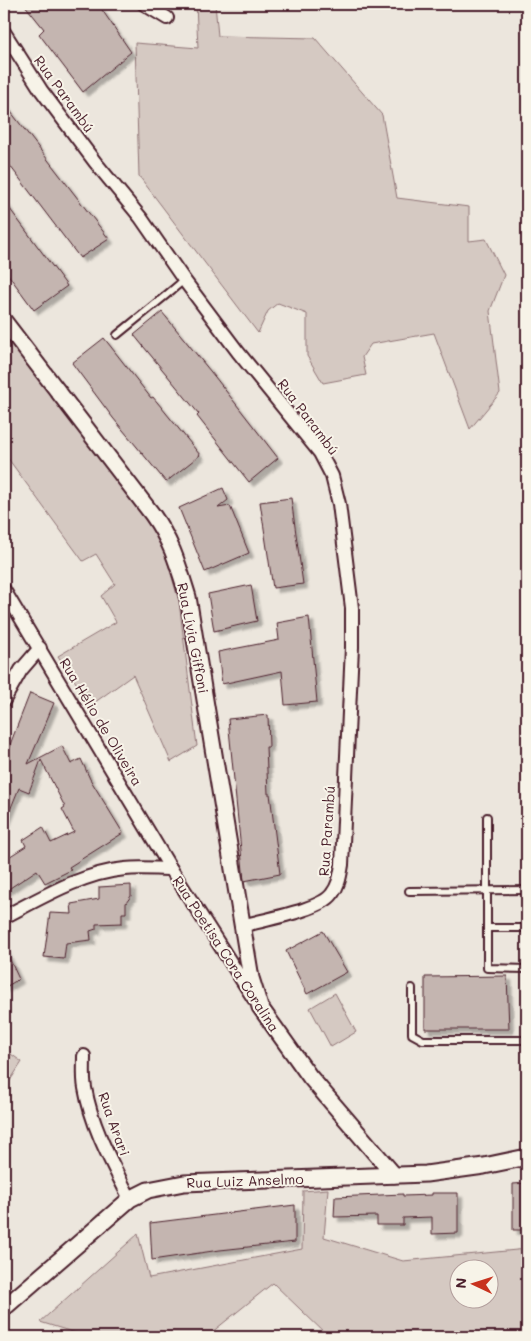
<svg xmlns="http://www.w3.org/2000/svg" width="531" height="1341" font-family="Mali,sans-serif">
<style>
.green{fill:#d5c9c2;stroke:#907476;fill-rule:evenodd}
.building{fill:#c4b5b0;stroke:#4a1f2b;filter:url(#shadow)}
.lines{fill:none;stroke-linecap:round;stroke-linejoin:round}
.service-casing{stroke:#4a1f2b;stroke-width:10}
.minor-casing{stroke:#4a1f2b;stroke-width:16}
.tertiary-casing{stroke:#4a1f2b;stroke-width:19}
.service{stroke:#f7f3e8;stroke-width:6}
.minor{stroke:#f7f3e8;stroke-width:12}
.tertiary{stroke:#f7f3e8;stroke-width:15}
.labels{text-anchor:middle;stroke-width:4;stroke-linejoin:round;paint-order:stroke}
.street-label{font-size:14px;fill:#4a1f2b;stroke:#f7f3e8}
</style>
<defs>
<filter id="shadow"><feDropShadow dx="4.5" dy="4.5" stdDeviation="1" flood-color="#0004"/></filter>
</defs>
<rect width="100%" height="100%" fill="#ece6dd"/>
<filter id="ink" filterUnits="userSpaceOnUse"><feTurbulence type="fractalNoise" baseFrequency=".02" numOctaves="2"/><feDisplacementMap in="SourceGraphic" scale="10" xChannelSelector="R" yChannelSelector="G"/><feConvolveMatrix kernelMatrix="1 2 1 2 8 2 1 2 1" color-interpolation-filters="sRGB"/></filter>
<g filter="url(#ink)">
<g class="green">
<polygon points="196,4 215,4 218,36 315,38 382,115 397,198 469,207 469,241 486,239 504,275 490,311 500,393 470,429 434,333 371,344 362,357 366,375 323,383 307,356 307,314 278,303 268,311 258,333 139,176 135,43 198,48"/>
<polygon points="12,342 162,542 179,602 197,746 171,762 133,675 91,705 58,656 116,622 101,596 115,584 96,554 83,561 4,453 4,349"/>
<polygon points="335,993 356,1032 331,1047 310,1008"/>
<polygon points="4,1049 22,1062 4,1090"/>
<path d="M 328,1189 L 324,1237 L 403,1261 L 527,1249 L 527,1337 L 329,1337 L 273,1283 L 206,1337 L 89,1337 L 40,1322 L 138,1234 L 149,1278 L 302,1249 L 303,1191 ZM 488,1268 L 488,1298 L 458,1298 L 458,1268 Z"/>
</g>
<g class="building">
<polygon points="24,4 98,4 131,52 83,92 39,34 44,29"/>
<polygon points="4,103 109,239 80,258 4,158"/>
<polygon points="4,201 67,286 34,310 4,269"/>
<polygon points="162,312 215,377 278,458 249,482 197,416 199,414 134,335"/>
<polygon points="104,338 151,398 153,397 200,455 166,482 113,418 72,363"/>
<polygon points="223,488 228,500 218,508 230,506 249,553 205,572 179,508"/>
<polygon points="291,498 303,584 273,588 260,502"/>
<polygon points="251,585 257,621 214,631 208,594"/>
<polygon points="309,617 317,702 285,705 282,671 222,684 218,652 279,640 277,623"/>
<polygon points="30,693 54,703 28,764 62,746 71,764 81,759 90,779 123,833 69,867 71,870 45,883 37,870 4,892 4,860 26,846 23,840 43,827 51,843 74,832 62,809 65,807 41,760 29,792 19,788 4,825 4,760"/>
<polygon points="268,715 269,747 266,747 268,794 270,794 280,874 244,881 228,719"/>
<polygon points="131,885 131,896 126,903 126,913 122,913 122,923 96,924 96,929 90,931 91,940 66,943 64,959 44,957 50,913 72,914 71,904 99,899 99,887"/>
<polygon points="323,931 347,972 307,994 286,951"/>
<polygon points="4,947 19,979 4,988"/>
<polygon points="507,976 509,1029 425,1029 425,977"/>
<polygon points="527,1183 527,1230 513,1230 513,1184"/>
<polygon points="432,1193 458,1193 458,1233 432,1234 432,1217 403,1218 403,1225 377,1225 377,1216 334,1217 335,1197 403,1194 403,1196 432,1195"/>
<polygon points="295,1205 295,1242 220,1250 152,1260 150,1223"/>
</g>
<g class="lines">
<g class="service-casing">
<g id="service">
<polyline points="117,335 165,296 184,280"/>
<polyline points="487,817 487,968 527,969"/>
<polyline points="409,891 527,890"/>
<polyline points="487,928 527,928"/>
<polyline points="412,988 412,1034 423,1040 527,1040"/>
</g>
</g>
<g class="minor-casing">
<g id="minor">
<polyline points="144,4 167,18"/>
<path d="M 4,32 L 41,90 L 95,162 L 141,218 L 184,280 L 238,352 L 320,453 L 332,476 L 339,504 L 352,608 L 352,647 L 342,865 C 340,876 339,885 332,894 C 321,910 262,920 242,926"/>
<polyline points="4,590 171,869"/>
<polyline points="4,700 21,670 40,648"/>
<path d="M 4,917 C 41,898 82,873 125,869 C 140,867 156,869 171,869 L 254,999"/>
<path d="M 84,1056 C 84,1066 83,1078 85,1088 C 92,1128 112,1163 130,1199"/>
</g>
</g>
<g class="tertiary-casing">
<g id="tertiary">
<path d="M 4,321 L 152,514 C 172,542 178,565 188,597 L 251,978 L 260,1007 L 310,1077 L 394,1175"/>
<polyline points="4,1308 130,1199 148,1190 184,1183 426,1174 484,1166 527,1157"/>
</g>
</g>
<use href="#service" class="service"/>
<use href="#minor" class="minor"/>
<use href="#tertiary" class="tertiary"/>
</g>
</g>
<g class="labels">
<g class="street-label">
<text transform="translate(64 94) rotate(54)" y="5">Rua Parambú</text>
<text transform="translate(308 417) rotate(53)" y="5">Rua Parambú</text>
<text transform="translate(193 638) rotate(79)" y="5">Rua Lívia Giffoni</text>
<text transform="translate(101 722) rotate(59)" y="5">Rua Hélio de Oliveira</text>
<text transform="translate(327 831) rotate(-86)" y="5">Rua Parambú</text>
<text transform="translate(226 954) rotate(57)" y="5">Rua Poetisa Cora Coralina</text>
<text transform="translate(114 1124) rotate(70)" y="5">Rua Arari</text>
<text transform="translate(245 1181) rotate(-2)" y="5">Rua Luiz Anselmo</text>
</g>
</g>
<rect width="531" height="1341" fill="none" stroke="#f7f3e8" stroke-width="20"/>
<rect x="10" y="10" width="511" height="1321" fill="none" stroke="#4a1f2b" stroke-width="2" filter="url(#ink)"/>
<g transform="translate(474 1284) rotate(274)"><circle r="24" fill="#f7f3e8" stroke="#b29e9c"/>
<path d="M0-4L9 19L0 12L-9 19Z" fill="#c8321e"/>
<text y="-8" font-size="14" font-weight="bold" text-anchor="middle" fill="#4a1f2b">N</text>
</g>
</svg>
